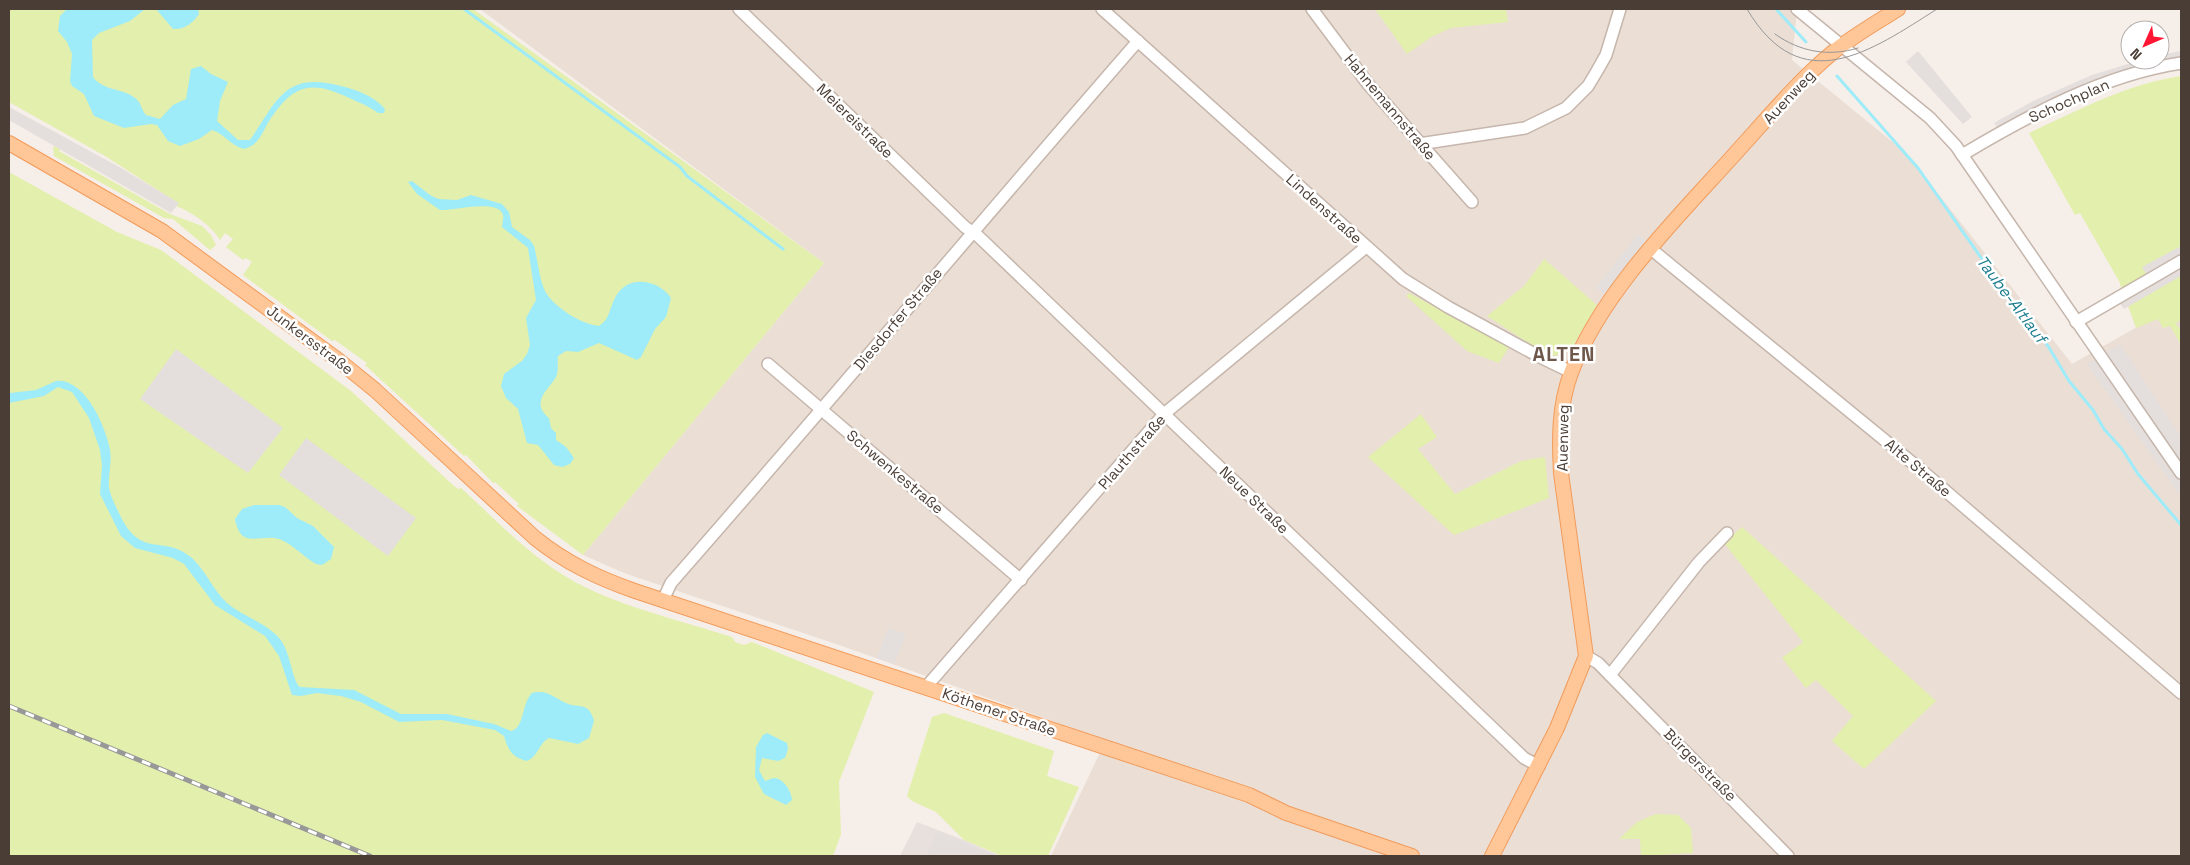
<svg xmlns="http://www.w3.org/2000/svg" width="2190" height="865" font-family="'Space Grotesk',sans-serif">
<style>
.residential{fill:#eaded5}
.industrial{fill:#e8e0dd}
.green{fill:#e3efac}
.parking{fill:#e4dfdd}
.water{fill:#9eecf9}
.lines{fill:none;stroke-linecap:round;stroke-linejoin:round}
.stream{stroke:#9eecf9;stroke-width:3}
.minor-casing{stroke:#c6b6ac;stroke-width:14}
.major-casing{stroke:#f29b5a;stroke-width:16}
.minor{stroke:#fff;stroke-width:11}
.major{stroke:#ffc698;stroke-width:14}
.tram{stroke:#989898;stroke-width:1}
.rail-casing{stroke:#989898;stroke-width:5}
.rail{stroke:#fff;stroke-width:3;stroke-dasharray:9;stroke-linecap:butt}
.labels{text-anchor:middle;stroke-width:5;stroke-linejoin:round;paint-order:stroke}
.street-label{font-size:15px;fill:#4a3d35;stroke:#fff}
.water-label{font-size:16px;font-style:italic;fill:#1c7d8e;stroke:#fff}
.district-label{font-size:20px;font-weight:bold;letter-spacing:1px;fill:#6e574b;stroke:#fff}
</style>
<rect width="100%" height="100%" fill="#f6eee8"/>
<polygon class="residential" points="480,9 1797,9 1792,60 1906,153 2072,364 2181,302 2181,856 1051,856 1106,740 842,646 624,573 583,555 824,263"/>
<polygon class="industrial" points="917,822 964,840 1000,856 900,856"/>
<g class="green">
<path d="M 9,9 L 473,9 L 824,263 L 583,555 L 517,506 L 519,504 L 495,482 L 493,483 L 466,455 L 464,456 L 365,365 L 367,363 L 335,340 L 332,341 L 243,275 L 252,262 L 246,258 L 243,260 L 226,247 L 233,239 L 225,233 L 220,240 C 211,225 192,212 176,206 L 178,203 L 105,156 L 9,102 Z"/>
<polygon points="1375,9 1506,9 1508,22 1451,28 1431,37 1407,54"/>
<path d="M 2181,76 L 2181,320 L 2176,323 L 2181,331 L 2181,345 L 2170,326 L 2163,328 L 2158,319 L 2136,328 L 2119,281 L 2080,213 L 2075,215 L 2029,133 C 2079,110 2127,84 2181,76 Z"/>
<polygon points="55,146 60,149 59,151 170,214 202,226 211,235 216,245 210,250 173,219 164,218 54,156 53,147"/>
<path d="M 9,172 L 117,232 L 161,250 L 176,261 L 351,391 L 454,486 L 458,489 L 461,488 C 496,520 526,553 568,578 C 611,604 682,621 732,637 L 735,642 L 744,645 L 752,642 L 874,692 L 839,782 L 841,834 L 833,856 L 9,856 Z"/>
<polygon points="1544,259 1597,305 1570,351 1550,357 1487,316 1524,286"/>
<polygon points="1409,293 1509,347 1499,363 1467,351 1406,296"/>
<polygon points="1421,414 1437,437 1418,449 1455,494 1521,461 1545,457 1549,498 1454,535 1368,457"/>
<polygon points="1742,527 1936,701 1864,769 1832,741 1853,716 1816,680 1806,688 1782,658 1803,642 1724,543"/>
<polygon points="944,713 1054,751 1047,776 1079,787 1048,856 1002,856 964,840 936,812 912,801 907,796 932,717"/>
<polygon points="1656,814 1678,815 1691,828 1693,853 1641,856 1640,839 1619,839 1637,822"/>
</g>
<g class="parking">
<polygon points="1918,51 1972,117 1963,124 1906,62"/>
<polygon points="2181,51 2181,58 1999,130 1994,123 2033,101 2092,75 2141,60 2160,60 2160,55"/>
<polygon points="9,107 121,168 179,203 171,213 9,120"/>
<polygon points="1638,234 1647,243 1606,294 1596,288"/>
<polygon points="2181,246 2181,276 2124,309 2116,298 2149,279 2142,267"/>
<polygon points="2120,344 2181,437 2181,497 2087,364"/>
<polygon points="176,349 283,428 248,473 140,399"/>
<polygon points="306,438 416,518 388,556 279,475"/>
<polygon points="888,628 906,634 894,664 877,658"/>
<polygon points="937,831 997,856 926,856"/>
</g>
<g class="water">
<path d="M 67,9 L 145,9 L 130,21 L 99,33 L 92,40 L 93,77 C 103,91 123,88 135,98 C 141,102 141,109 146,115 L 160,119 L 173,105 L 186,99 L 191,69 L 201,66 L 211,74 L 228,82 L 220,101 L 217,121 L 238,140 L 250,140 C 278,99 285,71 341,86 C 357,90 374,96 385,109 L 384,113 L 378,113 C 369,106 358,102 347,97 C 309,79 292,86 269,121 C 262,133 259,145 244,149 C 231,146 225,134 212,130 L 199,139 L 180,146 L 168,141 L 157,125 L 151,124 L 124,128 L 94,116 L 84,94 L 72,86 L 70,81 L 72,54 L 67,42 L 58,31 L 60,16 Z"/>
<path d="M 156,9 L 198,9 L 199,14 C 193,23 184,30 173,29 Z"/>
<path d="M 412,181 L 430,195 L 438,199 L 457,200 L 471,195 L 502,204 L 509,212 L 512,227 L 530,240 L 534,246 C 538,261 539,278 545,291 C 553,307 583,325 599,326 C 611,318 609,308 616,296 C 629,274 659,280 671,298 L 666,317 L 655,329 L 641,357 L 637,360 L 599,343 L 578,352 L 566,351 L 558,356 C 557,362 559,371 556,377 C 550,388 529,402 549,418 L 551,428 L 556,433 L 556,440 L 566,447 L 574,458 L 570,464 L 562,467 L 554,465 L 538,445 L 527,443 L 518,409 L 506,398 L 501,386 L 504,374 L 522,361 L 527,354 L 530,345 L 526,318 L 536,300 L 528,248 L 502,227 C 502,223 504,218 503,215 C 499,198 452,211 440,210 L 417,194 L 408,182 Z"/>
<path d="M 56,381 C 85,378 106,427 110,450 C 112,463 108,476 109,488 C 111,497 115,505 119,513 C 141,561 163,533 192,558 C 206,571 213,590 227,603 C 244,617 265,622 280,639 C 291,653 292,681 300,687 L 354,690 L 401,714 L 447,714 L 494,724 L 511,731 C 525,728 521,704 532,693 C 547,689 553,697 566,703 C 579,709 589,701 594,721 L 589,738 L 578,744 L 549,738 C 538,744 538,758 526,761 C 512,757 508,750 504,736 L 495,730 L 442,720 L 399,722 L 361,702 L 341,696 L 317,693 L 301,696 L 292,695 L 279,656 L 265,636 L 215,605 L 184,564 L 173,558 L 135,548 L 121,536 L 100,494 L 102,465 L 100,450 L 89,418 L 72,392 L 58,387 L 44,396 L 9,403 L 9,391 L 10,393 L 36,390 Z"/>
<path d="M 254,505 L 279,505 L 285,507 L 297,518 L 313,526 L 334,547 L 331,559 L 322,565 L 316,564 C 303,557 293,544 279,539 C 260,533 241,551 235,519 L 242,509 Z"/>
<path d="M 767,733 L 787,743 L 788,749 L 785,758 L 778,761 L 762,758 L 759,770 L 765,781 C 768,780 771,779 773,778 C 783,777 792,792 792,800 L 786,805 L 764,794 L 755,777 L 756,747 L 763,735 Z"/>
</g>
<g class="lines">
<g class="stream">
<polyline points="464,9 680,167 687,176 783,249"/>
<polyline points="1776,9 1806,42"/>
<polyline points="1837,76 1918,168 2008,296 2048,346 2069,381 2093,410 2104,429 2122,449 2138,474 2181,525"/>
</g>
<g class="minor-casing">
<g id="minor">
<polyline points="739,9 965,227 978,236 1524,758 1539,766"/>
<polyline points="1102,9 1403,279 1448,307 1540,357 1571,372"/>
<polyline points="1312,9 1368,84 1472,202"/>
<polyline points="1797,9 1930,118 1956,146 2181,473"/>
<polyline points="1419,144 1525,128 1566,108 1588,86 1597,71 1606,55 1620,9"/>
<path d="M 1962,155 C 2029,115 2103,75 2181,63"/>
<polyline points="1651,249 1920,469 2181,693"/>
<polyline points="2076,322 2181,261"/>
<polyline points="768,364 1021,580"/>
<path d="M 663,600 L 671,583 C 828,404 981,221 1138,41"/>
<polyline points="1586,656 1598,663 1788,856"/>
<polyline points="1610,675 1699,562 1727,533"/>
<polyline points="926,687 1164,414 1366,247"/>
</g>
</g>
<g class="major-casing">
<g id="major">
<path d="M 9,143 L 162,231 L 338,360 L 375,390 L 535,538 C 566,563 598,578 635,591 L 1249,795 L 1286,813 L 1412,856"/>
<path d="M 1492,856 L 1557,728 L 1586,656 L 1561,473 C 1559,439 1559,405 1571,373 C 1600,294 1677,218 1733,156 C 1765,121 1796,83 1832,53 C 1853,36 1876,23 1898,9"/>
</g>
</g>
<use href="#minor" class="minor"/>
<use href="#major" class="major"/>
<g class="tram">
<path d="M 1747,9 C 1801,101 1871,51 1937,9"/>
<path d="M 1775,34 C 1800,52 1829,57 1858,48"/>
</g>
<g class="rail-casing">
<polyline id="rail" points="9,706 370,856"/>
</g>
<use href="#rail" class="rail"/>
</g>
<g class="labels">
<g class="street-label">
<text transform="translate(1789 97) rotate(-47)" y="5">Auenweg</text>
<text transform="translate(2069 101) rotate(-24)" y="5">Schochplan</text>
<text transform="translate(1390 107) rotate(50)" y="5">Hahnemannstraße</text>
<text transform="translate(855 121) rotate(44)" y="5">Meiereistraße</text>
<text transform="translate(1324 209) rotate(42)" y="5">Lindenstraße</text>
<text transform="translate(898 319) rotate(-50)" y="5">Diesdorfer Straße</text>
<text transform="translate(310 340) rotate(37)" y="5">Junkersstraße</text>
<text transform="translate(1563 438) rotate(-89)" y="5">Auenweg</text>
<text transform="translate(1132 452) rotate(-49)" y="5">Plauthstraße</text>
<text transform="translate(1918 468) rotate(40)" y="5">Alte Straße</text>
<text transform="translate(895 472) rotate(40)" y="5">Schwenkestraße</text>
<text transform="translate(1254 500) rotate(44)" y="5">Neue Straße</text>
<text transform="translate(999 712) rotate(19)" y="5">Köthener Straße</text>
<text transform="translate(1700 765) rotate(45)" y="5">Bürgerstraße</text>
</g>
<g class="water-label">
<text transform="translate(2012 299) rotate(53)" y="6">Taube-Altlauf</text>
</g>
<g class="district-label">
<text x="1564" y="361">ALTEN</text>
</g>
</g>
<rect width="2190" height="865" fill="none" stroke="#4a3d35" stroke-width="20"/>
<g transform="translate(2145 45) rotate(225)"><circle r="24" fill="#ffffff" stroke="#b7b1ae"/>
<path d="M0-4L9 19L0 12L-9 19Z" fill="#ff1632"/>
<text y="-8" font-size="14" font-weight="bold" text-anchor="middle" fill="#4a3d35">N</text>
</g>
</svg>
